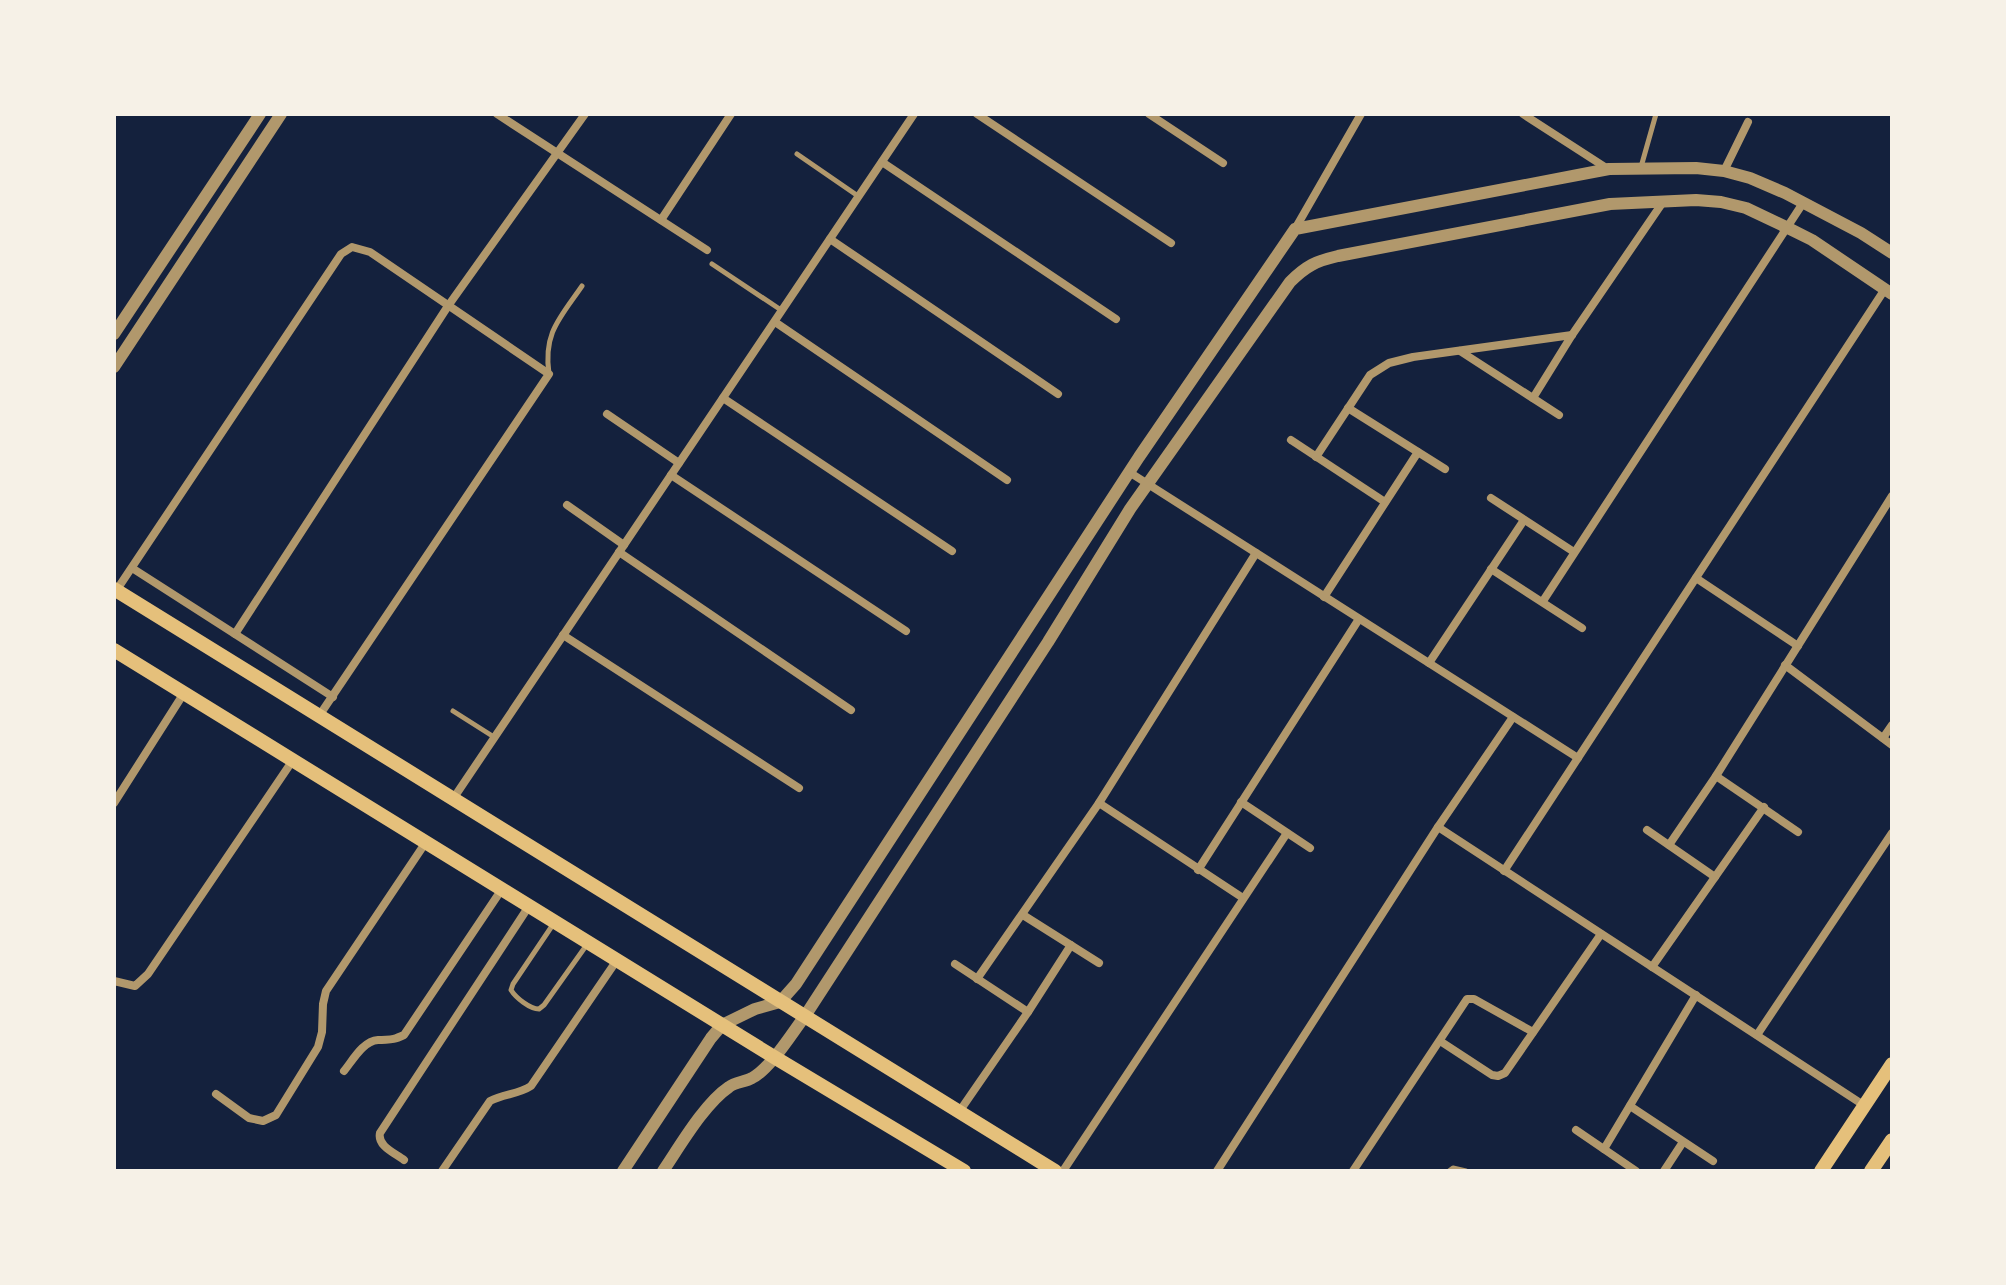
<svg xmlns="http://www.w3.org/2000/svg" width="2006" height="1285" font-family="Raleway,sans-serif">
<style>
.lines{fill:none;stroke-linecap:round;stroke-linejoin:round}
.service{stroke:#b1986c;stroke-width:5}
.minor{stroke:#b1986c;stroke-width:8}
.tertiary{stroke:#b1986c;stroke-width:12}
.secondary{stroke:#e5c07b;stroke-width:14}
</style>
<rect width="100%" height="100%" fill="#14213d"/>
<g class="lines">
<g class="service">
<polyline points="797,154 858,196"/>
<polyline points="1641,167 1656,114"/>
<polyline points="712,264 781,310"/>
<path d="M 549,374 C 543,333 560,318 582,286"/>
<polyline points="453,711 494,737"/>
<path d="M 554,923 L 513,984 L 511,990 C 516,998 530,1009 539,1009 L 544,1005 L 588,943"/>
<polyline points="1449,1171 1453,1168 1466,1171"/>
</g>
<g class="minor">
<polyline points="497,114 707,250"/>
<polyline points="977,114 1171,243"/>
<polyline points="1149,114 1223,163"/>
<polyline points="1523,114 1608,169"/>
<polyline points="882,162 1116,319"/>
<polyline points="1724,171 1748,122"/>
<polyline points="661,220 731,114"/>
<polyline points="1295,229 1361,114"/>
<polyline points="830,239 1058,394"/>
<polyline points="775,322 1007,480"/>
<polyline points="1460,351 1559,415"/>
<polyline points="723,398 952,551"/>
<polyline points="1533,398 1572,335 1663,202"/>
<polyline points="1348,408 1445,469"/>
<polyline points="607,414 679,463"/>
<polyline points="1291,440 1385,502"/>
<polyline points="1316,457 1370,375 1389,363 1413,357 1572,335"/>
<polyline points="1129,472 1578,758"/>
<polyline points="671,475 906,631"/>
<polyline points="1491,498 1574,552"/>
<polyline points="567,505 624,545"/>
<polyline points="619,552 851,710"/>
<polyline points="132,568 333,697"/>
<polyline points="1491,569 1582,628"/>
<polyline points="1696,578 1798,646"/>
<polyline points="116,591 341,254 352,247 370,252 549,374 319,716"/>
<polyline points="1324,597 1418,452"/>
<polyline points="1543,601 1803,203"/>
<polyline points="235,634 448,306 585,114"/>
<polyline points="563,635 799,788"/>
<polyline points="1429,663 1524,520"/>
<polyline points="1785,665 1892,745"/>
<polyline points="1883,738 1892,725"/>
<polyline points="1716,776 1798,832"/>
<polyline points="453,799 914,114"/>
<polyline points="1241,802 1310,848"/>
<polyline points="114,803 184,693"/>
<polyline points="1099,803 1243,898"/>
<polyline points="1438,827 1865,1106"/>
<polyline points="1647,830 1715,877"/>
<polyline points="1669,845 1716,776 1892,496"/>
<polyline points="1198,870 1359,619"/>
<polyline points="1504,871 1885,289"/>
<polyline points="1023,915 1099,963"/>
<polyline points="955,964 1028,1012"/>
<polyline points="1652,967 1764,807"/>
<polyline points="977,979 1099,803 1256,553"/>
<polyline points="114,981 135,986 148,974 293,760"/>
<polyline points="1757,1035 1892,833"/>
<polyline points="1440,1041 1492,1075 1498,1076 1505,1073 1601,934"/>
<path d="M 344,1071 C 353,1060 363,1041 378,1040 C 391,1039 391,1041 404,1035 L 502,889"/>
<polyline points="216,1094 249,1118 263,1121 276,1115 318,1047 322,1032 323,1004 326,991 426,842"/>
<polyline points="1630,1106 1713,1161"/>
<polyline points="959,1112 1028,1012 1071,945"/>
<polyline points="1576,1130 1636,1171"/>
<polyline points="1604,1149 1696,995"/>
<path d="M 404,1160 C 395,1153 377,1146 380,1133 L 529,906"/>
<path d="M 442,1171 L 490,1101 C 504,1094 519,1094 531,1086 L 617,960"/>
<polyline points="1063,1171 1287,833"/>
<polyline points="1217,1171 1438,827 1513,717"/>
<polyline points="1353,1171 1467,999 1474,999 1533,1032"/>
<polyline points="1664,1171 1683,1142"/>
</g>
<g class="tertiary">
<polyline points="114,334 260,114"/>
<polyline points="114,367 281,114"/>
<polyline points="623,1171 711,1038 722,1025 755,1009 780,1002 796,984 1139,457 1295,229 1609,169 1696,168 1724,171 1750,178 1785,193 1861,233 1892,253"/>
<path d="M 663,1171 C 680,1146 704,1104 729,1087 C 735,1082 745,1082 752,1078 C 770,1069 792,1033 805,1016 L 1048,642 L 1130,509 L 1290,282 C 1306,266 1316,261 1338,256 L 1610,204 L 1696,200 L 1721,202 L 1746,208 L 1788,228 L 1812,240 L 1892,294"/>
</g>
<g class="secondary">
<polyline points="114,589 1055,1171"/>
<polyline points="114,650 774,1057 964,1171"/>
<polyline points="1821,1171 1892,1064"/>
<polyline points="1871,1171 1892,1140"/>
</g>
</g>
<rect width="2006" height="1285" fill="none" stroke="#f6f1e7" stroke-width="232"/>
</svg>
